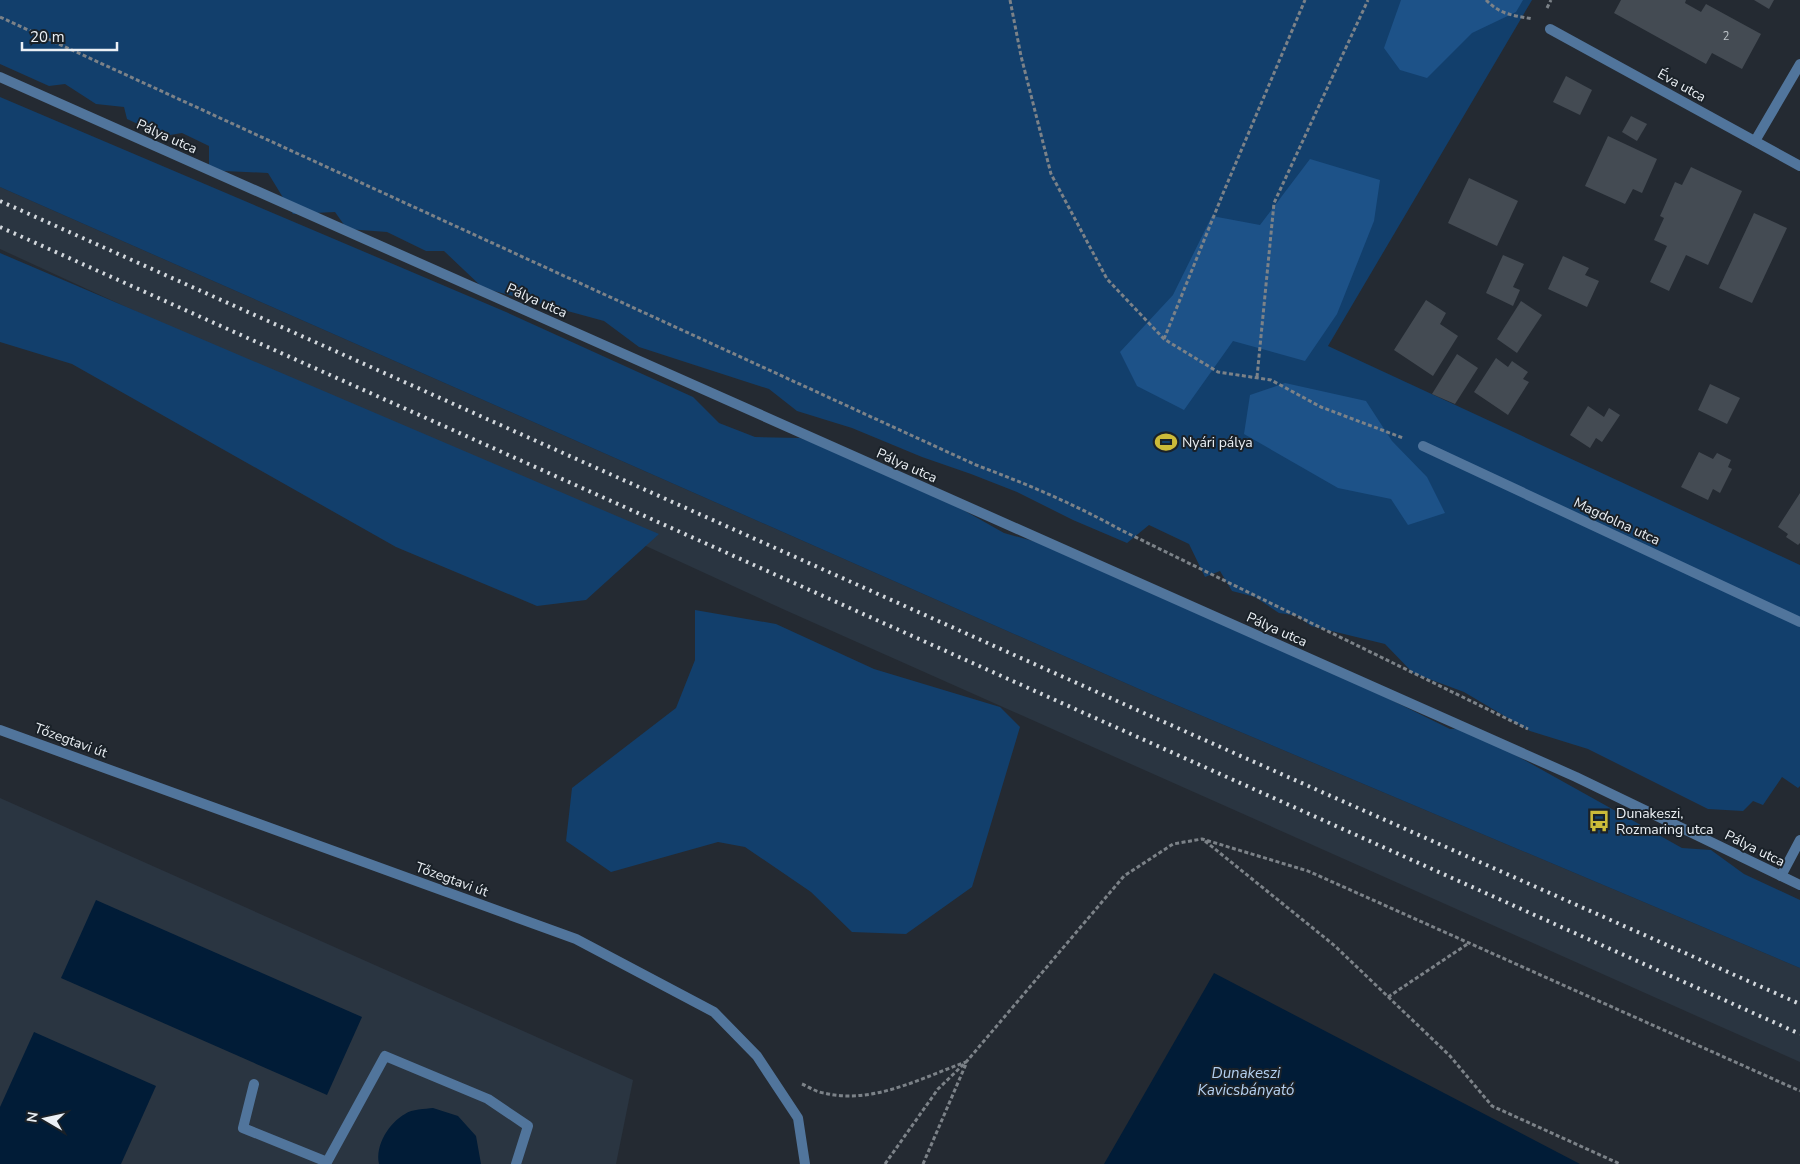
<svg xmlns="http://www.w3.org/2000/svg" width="1800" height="1164" font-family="'Nunito Sans',sans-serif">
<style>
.built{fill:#2a3541}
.green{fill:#123f6c}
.forest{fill:#1d5288}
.water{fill:#011c37}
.building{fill:#444b53}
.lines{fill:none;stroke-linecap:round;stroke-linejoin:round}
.path{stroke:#7c8288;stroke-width:3;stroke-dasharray:4 2.5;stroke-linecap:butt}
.service{stroke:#51759c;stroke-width:10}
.minor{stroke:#51759c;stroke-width:10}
.tertiary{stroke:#51759c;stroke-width:10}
.rail{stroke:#d2d7dc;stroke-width:4;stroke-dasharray:2.5 5;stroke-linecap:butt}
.labels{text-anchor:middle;stroke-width:4;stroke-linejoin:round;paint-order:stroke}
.number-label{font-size:11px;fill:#c1c7cc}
.street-label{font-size:14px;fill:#ebf0f5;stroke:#1a2128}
.poi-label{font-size:14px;fill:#ebf0f5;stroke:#1a2128;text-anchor:start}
.water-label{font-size:15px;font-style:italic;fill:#b4d0f0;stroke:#1a2128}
</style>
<rect width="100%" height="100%" fill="#242a32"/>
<g class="built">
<polygon points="0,187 1155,696 1800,968 1800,1062 785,610 0,249"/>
<polygon points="0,798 633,1080 616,1164 0,1164"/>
</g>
<g class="green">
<polygon points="0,0 1532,0 1328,346 1800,565 1800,786 1798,788 1782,777 1763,805 1753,801 1743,811 1708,809 1588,749 1530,731 1464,692 1413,673 1385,644 1311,626 1298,616 1279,613 1255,597 1232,591 1220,571 1205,577 1189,544 1149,525 1127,543 1073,520 1017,492 971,474 922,457 852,428 797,411 769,389 639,347 604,321 483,288 444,251 426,251 387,232 347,229 335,212 293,214 268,173 224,171 209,167 209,146 182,133 164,136 127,119 124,107 96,104 65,84 49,86 0,64"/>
<polygon points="0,97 506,312 693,397 719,423 755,437 800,438 896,472 1004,533 1065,550 1280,645 1450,729 1467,728 1682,848 1711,850 1744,874 1800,900 1800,968 1155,696 0,187"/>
<polygon points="0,253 659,534 586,600 537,606 396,547 72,364 0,342"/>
<polygon points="695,610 776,624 874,669 1000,707 1020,727 972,887 906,934 852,932 811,892 745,847 718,842 611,872 566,841 572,788 676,708 695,660"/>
</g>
<g class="forest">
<polygon points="1401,0 1523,0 1516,12 1472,33 1427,78 1400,70 1384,48"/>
<polygon points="1310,159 1380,180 1374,221 1337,314 1305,361 1233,341 1184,410 1137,386 1120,352 1173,295 1212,216 1260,225"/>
<polygon points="1285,383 1366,401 1392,441 1427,477 1445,513 1408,525 1391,499 1338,488 1244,434 1250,395"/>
</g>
<g class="water">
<polygon points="96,900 362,1017 327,1095 61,978"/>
<polygon points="1214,973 1580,1164 1104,1164"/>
<polygon points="34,1032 156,1086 121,1164 0,1164 0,1107"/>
<path d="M 433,1108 L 458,1116 L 476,1136 L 481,1164 L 379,1164 C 375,1145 389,1123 405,1114 C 412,1109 425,1109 433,1108 Z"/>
</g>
<g class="building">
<polygon points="1621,0 1686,0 1685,3 1701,12 1706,4 1761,34 1742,69 1712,53 1706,64 1614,13"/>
<polygon points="1754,0 1774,0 1769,9"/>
<polygon points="1566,76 1592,90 1580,115 1553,102"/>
<polygon points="1631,116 1647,124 1637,141 1622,132"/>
<polygon points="1608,136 1657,159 1642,193 1633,189 1625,204 1585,186"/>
<polygon points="1691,167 1742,191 1708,265 1686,255 1669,291 1650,282 1667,246 1654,240 1664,218 1660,216 1675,182 1682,185"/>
<polygon points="1469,178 1518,201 1497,246 1448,223"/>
<polygon points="1754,213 1787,228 1752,303 1719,288"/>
<polygon points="1503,255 1524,264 1513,287 1520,290 1513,306 1486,293"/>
<polygon points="1563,256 1589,268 1585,275 1599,281 1587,307 1548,289"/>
<polygon points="1426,300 1446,313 1440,324 1458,336 1433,376 1394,350"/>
<polygon points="1521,301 1542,315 1517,353 1497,339"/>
<polygon points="1457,354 1478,368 1455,404 1432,394"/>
<polygon points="1496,358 1508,367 1512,361 1528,372 1523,379 1529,382 1508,415 1474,392"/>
<polygon points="1710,384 1740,398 1727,424 1698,410"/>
<polygon points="1588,406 1604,417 1609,408 1620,415 1602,442 1596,438 1590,448 1570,435"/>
<polygon points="1699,452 1713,459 1717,453 1731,460 1728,467 1732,469 1720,493 1713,489 1708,500 1681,487"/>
<polygon points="1800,493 1800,543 1798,545 1786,537 1788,534 1778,527"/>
</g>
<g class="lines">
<g class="path">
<polyline points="1010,0 1021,56 1051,174 1107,279 1164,339 1218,372 1271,380 1321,407 1403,438"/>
<path d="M 1486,0 C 1501,15 1512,15 1533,19"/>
<polyline points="1547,8 1551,0"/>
<path d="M 0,17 L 976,465 C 1027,484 1074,504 1121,530 L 1528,729"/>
<polyline points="1164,339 1224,191 1305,0"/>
<polyline points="1257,377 1274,203 1368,0"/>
<polyline points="1205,841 1335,946 1450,1056 1492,1106 1620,1164"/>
<polyline points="1388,997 1469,943"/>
<path d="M 802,1084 C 809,1087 816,1092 824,1093 C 872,1105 921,1078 966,1062"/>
<polyline points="885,1164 938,1089 967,1061 1124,876 1173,844 1202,839 1308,871 1800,1091"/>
<polyline points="923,1164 966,1064"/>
</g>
<g class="service">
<polyline points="0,730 576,939 714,1012 757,1056 798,1118 805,1164"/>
<polyline points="254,1084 243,1128 327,1162 385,1056 488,1099 528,1126 516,1164"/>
</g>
<g class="minor">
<polyline points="1550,29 1800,166"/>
<polyline points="1755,141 1800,64"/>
<polyline points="1423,446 1800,622"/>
<polyline points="1781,876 1800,840"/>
</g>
<polyline class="tertiary" points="0,77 1576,777 1800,885"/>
<g class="rail">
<polyline points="0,201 1155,718 1800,1004"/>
<polyline points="0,227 1800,1034"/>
</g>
</g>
<defs>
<g id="stadium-bare" transform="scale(1.725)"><path d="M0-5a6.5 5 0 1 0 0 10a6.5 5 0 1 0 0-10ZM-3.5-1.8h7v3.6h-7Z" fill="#cbba39" stroke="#1a2128" stroke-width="2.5" paint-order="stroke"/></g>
<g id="bus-bare" transform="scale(1.725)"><path d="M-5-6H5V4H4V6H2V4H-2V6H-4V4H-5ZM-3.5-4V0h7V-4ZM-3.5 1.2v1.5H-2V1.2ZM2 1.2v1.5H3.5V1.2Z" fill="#cbba39" stroke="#1a2128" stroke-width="2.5" paint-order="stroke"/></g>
</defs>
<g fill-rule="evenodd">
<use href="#stadium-bare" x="1166" y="442"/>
<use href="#bus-bare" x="1599" y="821"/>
</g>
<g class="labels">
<g class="number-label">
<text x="1726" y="40">2</text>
</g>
<g class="street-label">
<text transform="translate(1682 85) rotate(29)" y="5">Éva utca</text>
<text transform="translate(167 136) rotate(24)" y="5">Pálya utca</text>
<text transform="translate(537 300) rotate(24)" y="5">Pálya utca</text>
<text transform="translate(907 465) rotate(24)" y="5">Pálya utca</text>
<text transform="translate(1617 521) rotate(25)" y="5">Magdolna utca</text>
<text transform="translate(1277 629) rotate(24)" y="5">Pálya utca</text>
<text transform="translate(71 740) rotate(20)" y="5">Tőzegtavi út</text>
<text transform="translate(1755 848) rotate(26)" y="5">Pálya utca</text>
<text transform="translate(452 879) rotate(20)" y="5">Tőzegtavi út</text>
</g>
<g class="poi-label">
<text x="1182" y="447">Nyári pálya</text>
<text x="1616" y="818">Dunakeszi,<tspan x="1616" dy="16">Rozmaring utca</tspan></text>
</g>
<g class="water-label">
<text x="1246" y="1078">Dunakeszi<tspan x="1246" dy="17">Kavicsbányató</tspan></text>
</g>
</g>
<g transform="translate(45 1119) rotate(279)" stroke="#1a2128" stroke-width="4" paint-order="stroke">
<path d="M0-4L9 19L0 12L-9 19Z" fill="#ebf0f5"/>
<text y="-8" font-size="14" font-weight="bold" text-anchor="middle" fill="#ebf0f5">N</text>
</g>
<path d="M22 42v8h95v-8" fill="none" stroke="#ebf0f5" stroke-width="2.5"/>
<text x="30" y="42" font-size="15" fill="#ebf0f5" stroke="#1a2128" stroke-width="4" paint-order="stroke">20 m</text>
</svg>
